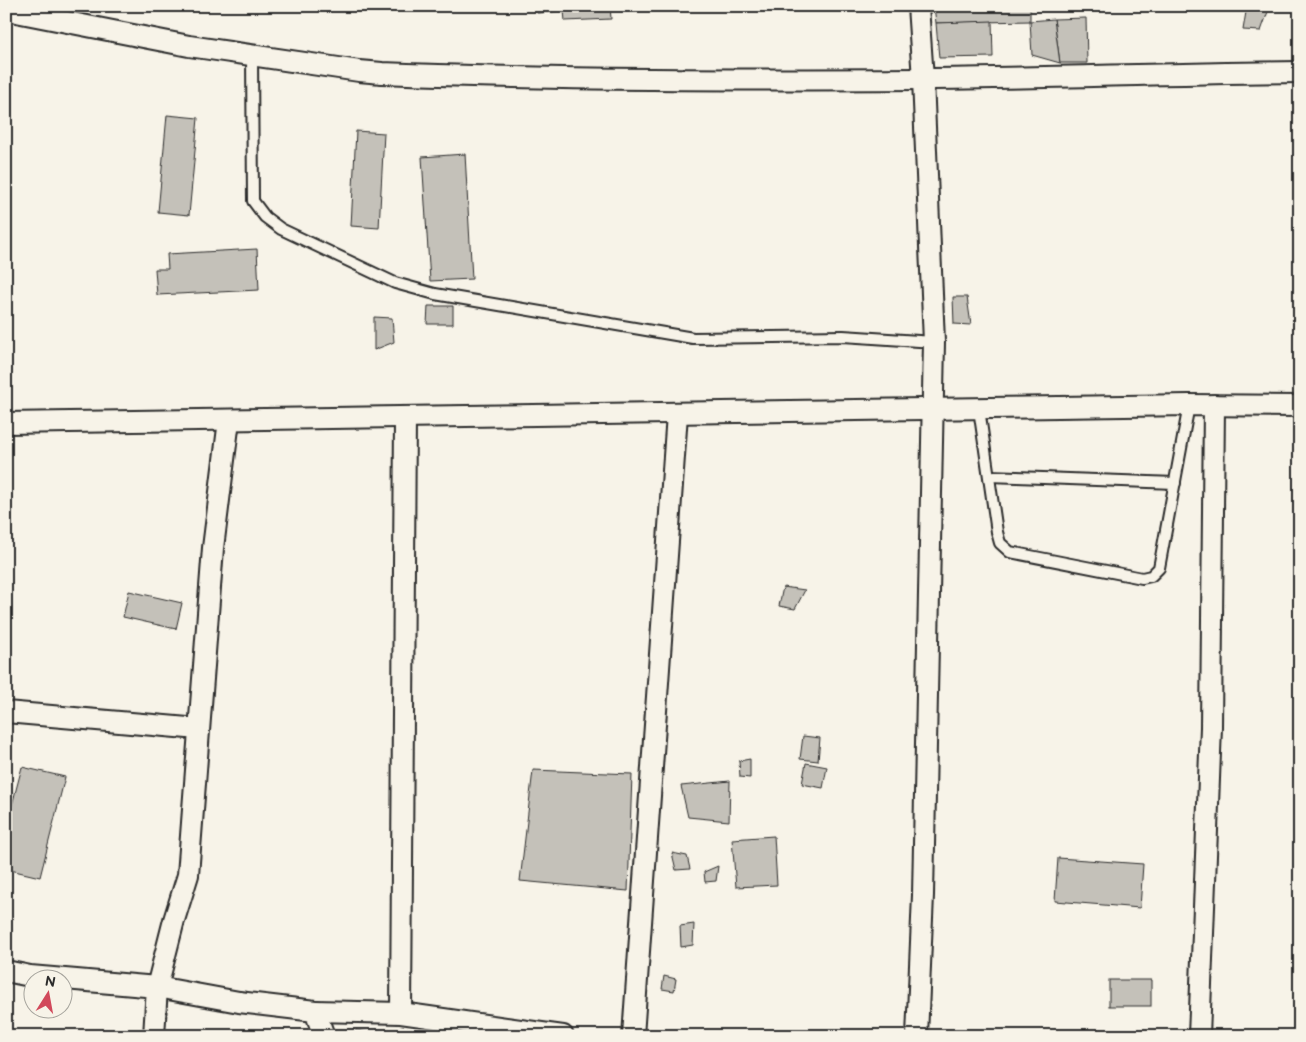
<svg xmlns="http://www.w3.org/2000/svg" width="1306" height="1042" font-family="'Balsamiq Sans',sans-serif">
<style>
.building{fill:#c4c1b9;stroke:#2b2b2b}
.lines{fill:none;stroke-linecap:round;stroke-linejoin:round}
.lane-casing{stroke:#2b2b2b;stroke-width:14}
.street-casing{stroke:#2b2b2b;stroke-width:24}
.lane{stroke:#f7f3e8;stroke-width:10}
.street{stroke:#f7f3e8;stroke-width:20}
</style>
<rect width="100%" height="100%" fill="#f7f3e8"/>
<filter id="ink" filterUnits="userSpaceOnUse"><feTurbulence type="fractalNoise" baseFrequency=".02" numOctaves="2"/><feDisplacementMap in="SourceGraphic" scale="10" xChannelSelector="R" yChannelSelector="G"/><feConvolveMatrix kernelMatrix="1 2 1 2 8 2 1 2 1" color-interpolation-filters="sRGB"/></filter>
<g filter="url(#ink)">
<g class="building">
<polygon points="537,6 610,6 611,19 565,21 564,11 537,13"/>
<polygon points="934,6 1030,6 1030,21 936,23"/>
<polygon points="1247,6 1270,6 1261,31 1243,30"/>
<polygon points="1086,18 1087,63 1060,63 1054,19"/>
<polygon points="1054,19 1060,63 1032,55 1030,21"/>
<polygon points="992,21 993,57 939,58 936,23"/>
<polygon points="167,115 198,118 189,215 158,212"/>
<polygon points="356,131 384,133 379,228 351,226"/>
<polygon points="465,154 472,279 430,281 422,157"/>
<polygon points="257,249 259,290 157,295 155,269 168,269 167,254"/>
<polygon points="953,297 967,297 971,325 954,324"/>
<polygon points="428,306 453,306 453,324 427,324"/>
<polygon points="374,317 392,318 394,342 374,350"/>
<polygon points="783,587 805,590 795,609 779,606"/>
<polygon points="129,591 182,603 176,629 123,617"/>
<polygon points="803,736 820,738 818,761 800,759"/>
<polygon points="750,759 750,778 740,777 739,761"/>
<polygon points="806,763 827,767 823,788 802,784"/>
<polygon points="22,767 65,777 40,877 6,869 6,828"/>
<polygon points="533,770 632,774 628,891 520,881"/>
<polygon points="730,781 729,821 688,817 681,786"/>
<polygon points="774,836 777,885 736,887 732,839"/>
<polygon points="672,853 687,856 690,869 676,870"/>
<polygon points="1058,858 1143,864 1140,908 1055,901"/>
<polygon points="718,866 716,881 705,882 704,872"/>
<polygon points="694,924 693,945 681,947 680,926"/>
<polygon points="664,976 676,979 674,991 662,989"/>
<rect x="1109" y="980" width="42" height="26"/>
<polygon points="356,1030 394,1036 354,1036"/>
</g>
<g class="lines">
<g class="lane-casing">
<g id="lane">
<polyline points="252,55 253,201 265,217 281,229 395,283 435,294 693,338 843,336 934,342"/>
<polyline points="979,409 997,532 1000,543 1010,552 1142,578 1151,576 1159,568 1189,405"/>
<polyline points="989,476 1175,483"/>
</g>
</g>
<g class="street-casing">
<g id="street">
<path d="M 6,10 L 189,46 L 359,71 L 382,73 C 562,80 742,80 922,79 C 1048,78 1174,73 1300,72"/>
<polyline points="229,420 213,548 188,875 174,920 157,987 239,1002 315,1011 324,1036"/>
<polyline points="6,423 1189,405 1300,406"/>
<polyline points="6,712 199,729"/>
<polyline points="6,971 30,976 157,987 154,1036"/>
<polyline points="315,1011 401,1013 563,1036"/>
<polyline points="401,1013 405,418"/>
<polyline points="633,1036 677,414"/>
<polyline points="917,1036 923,895 934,342 923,79 918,6"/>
<polyline points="1199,1036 1211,727 1214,405"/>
</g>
</g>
<use href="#lane" class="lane"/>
<use href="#street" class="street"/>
</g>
</g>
<rect width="1306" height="1042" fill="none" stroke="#f7f3e8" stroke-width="25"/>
<rect x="12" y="12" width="1281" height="1017" fill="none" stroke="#2b2b2b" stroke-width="2" filter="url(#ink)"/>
<g transform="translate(48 994) rotate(11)"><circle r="24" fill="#f7f3e8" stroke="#a5a39c"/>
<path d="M0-4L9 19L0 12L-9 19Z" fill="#d1495b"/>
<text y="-8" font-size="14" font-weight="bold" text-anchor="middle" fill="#2b2b2b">N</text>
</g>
</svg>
